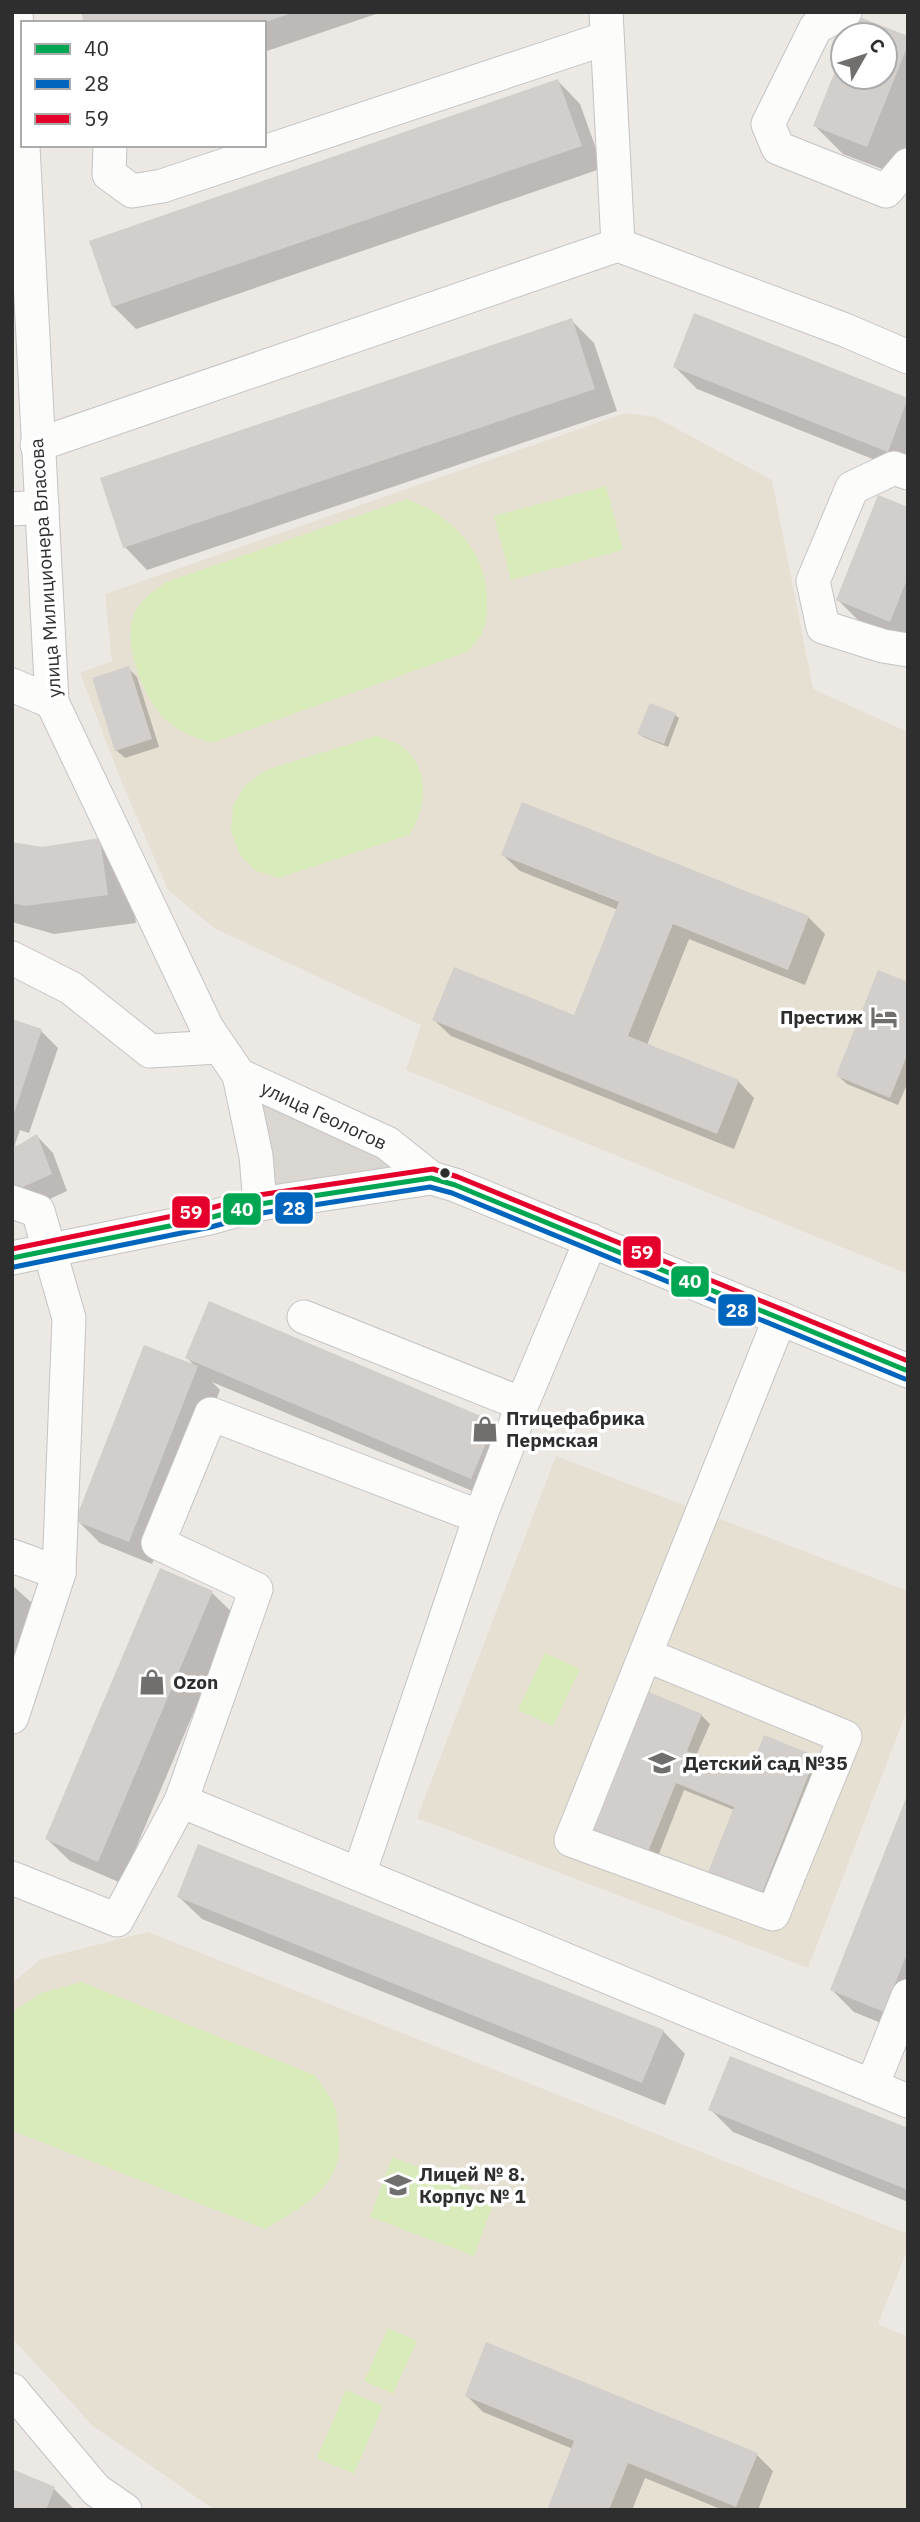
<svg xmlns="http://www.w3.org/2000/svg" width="920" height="2522" font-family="'IBM Plex Sans',sans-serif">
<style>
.education{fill:#e6e0d3}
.pitch{fill:#d9eabb}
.plaza{fill:#dad6d2}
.shadow{fill:#0003}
.building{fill:#d1cecb}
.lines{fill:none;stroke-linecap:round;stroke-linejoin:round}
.minor-casing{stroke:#c5c4c5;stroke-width:35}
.minor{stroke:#fcfcfb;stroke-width:33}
.bus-1-casing{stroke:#fff;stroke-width:10}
.bus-2-casing{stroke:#fff;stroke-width:10}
.bus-3-casing{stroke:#fff;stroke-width:10}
.bus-1{stroke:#00a651;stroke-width:5}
.bus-2{stroke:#0065bd;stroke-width:5}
.bus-3{stroke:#e4002b;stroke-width:5}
.bus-dot{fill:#2e2e2e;stroke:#fff;stroke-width:2.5}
.labels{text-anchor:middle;stroke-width:7;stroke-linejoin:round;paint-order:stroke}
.street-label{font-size:19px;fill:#2e2e2e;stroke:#fff}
.poi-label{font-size:19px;font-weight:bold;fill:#2e2e2e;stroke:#fff;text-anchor:start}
.line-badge{stroke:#fff;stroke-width:2.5}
.badge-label{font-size:19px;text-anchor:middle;font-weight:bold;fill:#fff}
</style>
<rect width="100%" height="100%" fill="#ece8e4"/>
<g class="education">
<polygon points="625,413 655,417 772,480 813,689 908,732 908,1274 406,1070 421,1025 214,928 168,890 120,778 80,673 112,661 105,594"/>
<polygon points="556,1456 908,1591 908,1708 808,1968 417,1818"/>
<polygon points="148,1932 908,2234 908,2248 878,2324 908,2337 908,2510 215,2510 93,2426 12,2338 12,1983 41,1959"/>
</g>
<g class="pitch">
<polygon points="606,486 623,550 511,580 494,516"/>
<path d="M 407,499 C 451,515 486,550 487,598 C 487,611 487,624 481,635 C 478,641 471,647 467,652 L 212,743 C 195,738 182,733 168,722 C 145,703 123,647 133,617 C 138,601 153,591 166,582 Z"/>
<path d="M 376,736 C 382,738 390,740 396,743 C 431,762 428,807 409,835 L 279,878 L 256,871 L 240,855 L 231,832 L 233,806 L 245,785 L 266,770 Z"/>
<polygon points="545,1653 580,1669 553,1726 518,1710"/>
<path d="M 82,1982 L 315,2075 C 321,2085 331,2096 335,2107 C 337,2113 337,2122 338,2128 C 348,2184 306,2205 265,2229 L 16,2132 L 12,2128 L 12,2012 L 41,1993 Z"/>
<polygon points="392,2157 496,2197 474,2256 370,2217"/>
<polygon points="388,2328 417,2341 393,2394 364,2381"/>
<polygon points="346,2390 383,2406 354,2474 317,2458"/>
</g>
<polygon class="plaza" points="239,1075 431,1178 260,1204"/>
<g class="shadow">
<polygon points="83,12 382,12 264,52 264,23 86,23"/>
<polygon points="858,18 908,38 908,143 895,174 843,154 815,126 843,77 885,77 885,35 851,35"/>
<polygon points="558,81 580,104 603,168 136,329 114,307 91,242"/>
<polygon points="695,316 908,400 908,473 697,389 675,367"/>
<polygon points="571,320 594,343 617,411 147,570 125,547"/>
<polygon points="908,509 908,645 866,628 838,600"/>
<polygon points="128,668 137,677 159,747 125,758 116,750"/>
<polygon points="675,715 679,718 668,747 643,737 639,734"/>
<polygon points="99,840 127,868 136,923 54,934 12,922 12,843 42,848"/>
<polygon points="503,855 808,917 825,934 805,985 689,939 647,1045 738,1081 754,1098 734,1149 451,1036 434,1020 575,1017 618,910 520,871"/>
<polygon points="908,984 908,1082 898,1105 847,1084 838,1076"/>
<polygon points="12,1021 41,1031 58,1048 29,1133 20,1130 14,1147 17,1148 37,1136 53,1153 67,1191 39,1204 12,1194"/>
<polygon points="187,1358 494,1423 517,1446 494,1500 212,1382 220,1390 152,1564 100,1543 77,1520 195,1366"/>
<polygon points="161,1571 212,1593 235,1615 121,1883 70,1861 47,1839"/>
<polygon points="12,1585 44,1614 25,1667 12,1662"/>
<polygon points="701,1715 710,1724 696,1756 749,1777 765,1737 815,1758 824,1766 771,1901 718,1880 710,1871 734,1810 684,1790 657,1859 605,1838 596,1829"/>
<polygon points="908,1798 908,2029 906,2033 854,2012 832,1990"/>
<polygon points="179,1897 663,2031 685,2054 665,2105 202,1919"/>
<polygon points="710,2109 908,2130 908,2202 733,2132"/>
<polygon points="467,2396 757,2455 773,2471 758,2510 723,2510 645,2478 632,2510 549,2510 573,2449 483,2412"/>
<polygon points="54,2489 75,2510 12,2510"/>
</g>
<g class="building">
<polygon points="81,12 292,12 292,13 263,23 84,23"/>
<polygon points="857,16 908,36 908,45 867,147 813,126 843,51 843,77 885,77 885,35 849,35"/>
<polygon points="558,79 582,146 112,307 89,241"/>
<polygon points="694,313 908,398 888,452 673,367"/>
<polygon points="572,318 595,389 123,548 100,478"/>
<polygon points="878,495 908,507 908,577 890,622 836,600"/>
<polygon points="129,666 152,739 115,751 92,678"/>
<polygon points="650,703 676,713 664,744 637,734"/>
<polygon points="522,802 809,916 788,970 673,924 628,1036 739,1080 717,1134 432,1020 454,967 574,1015 619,902 501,855"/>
<polygon points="100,838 108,895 25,906 12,903 12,842 42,847"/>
<polygon points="878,970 908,982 908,1053 890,1098 836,1076"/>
<polygon points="12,1019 42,1029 13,1117 12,1117"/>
<polygon points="37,1134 52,1174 21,1188 12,1185 12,1144 17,1146"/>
<polygon points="209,1301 495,1422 471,1479 185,1358"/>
<polygon points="144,1345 198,1366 129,1542 75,1521"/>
<polygon points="160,1568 213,1591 98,1862 45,1839"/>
<polygon points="649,1692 702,1714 687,1751 748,1775 764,1735 816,1756 762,1893 708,1872 734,1807 676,1783 648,1852 594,1830"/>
<polygon points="908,1793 908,1951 884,2012 830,1990"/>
<polygon points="198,1844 664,2030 642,2083 177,1897"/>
<polygon points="730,2056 908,2128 908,2190 708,2110"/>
<polygon points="486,2342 758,2453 736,2507 628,2463 609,2510 547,2510 574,2441 465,2396"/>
<polygon points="12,2469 55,2487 46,2510 12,2510"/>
</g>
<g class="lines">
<g class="minor-casing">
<g id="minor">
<polyline points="16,12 52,702 207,1028 239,1075 256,1156 260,1204"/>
<polyline points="606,12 618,245"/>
<polyline points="845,12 816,27 768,124 778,148 886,191 908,165"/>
<polyline points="110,145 109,174 132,191 162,186 607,38"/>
<polyline points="37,445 618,245 845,330 908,357"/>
<polyline points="908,473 894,468 852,488 813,581 823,627 883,646 908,650"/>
<polyline points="12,509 42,507"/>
<polyline points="12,685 52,702"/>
<polyline points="12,958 71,988 150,1051 218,1047"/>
<polyline points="239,1075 387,1143 431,1178 455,1185 908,1371"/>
<polyline points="12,1202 38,1211 69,1318 59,1573 12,1717"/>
<polyline points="12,1258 209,1218 260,1204 431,1178"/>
<polyline points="304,1317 522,1404"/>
<polyline points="12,1556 59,1573"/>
<polyline points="646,1655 845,1737 773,1914 571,1840 780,1318"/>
<polyline points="181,1801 908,2101"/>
<polyline points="359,1874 480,1517"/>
<polyline points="12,1878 117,1920 181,1801 256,1589 158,1543 211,1414 480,1517 511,1437 522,1404 591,1240"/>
<polyline points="872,2086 908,1996"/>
<polyline points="12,2390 96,2490 125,2510"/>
</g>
</g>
<use href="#minor" class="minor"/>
<g class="bus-1-casing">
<polyline id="bus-1" points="12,1258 209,1218 260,1204 431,1178 455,1185 908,1371"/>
</g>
<g class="bus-2-casing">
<polyline id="bus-2" points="14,1267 211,1227 262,1213 430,1187 452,1193 905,1379"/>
</g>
<g class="bus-3-casing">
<polyline id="bus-3" points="12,1249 207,1209 259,1195 433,1169 458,1177 908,1361"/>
</g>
<use href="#bus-1" class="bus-1"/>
<use href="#bus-2" class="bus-2"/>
<use href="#bus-3" class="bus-3"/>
</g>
<defs>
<g id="hotel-bare" transform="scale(2.1)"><path d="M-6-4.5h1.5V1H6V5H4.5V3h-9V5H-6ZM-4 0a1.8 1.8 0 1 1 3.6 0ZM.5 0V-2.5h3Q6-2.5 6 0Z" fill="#706f6e" stroke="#fff" stroke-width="2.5" paint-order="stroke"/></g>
<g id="shop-bare" transform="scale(2.1)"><path d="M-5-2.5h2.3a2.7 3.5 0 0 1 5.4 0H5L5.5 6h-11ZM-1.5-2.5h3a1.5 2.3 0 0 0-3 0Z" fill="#706f6e" stroke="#fff" stroke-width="2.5" paint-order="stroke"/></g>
<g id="school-bare" transform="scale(2.1)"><path d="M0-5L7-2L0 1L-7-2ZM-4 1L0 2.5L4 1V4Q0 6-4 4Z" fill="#706f6e" stroke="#fff" stroke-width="2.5" paint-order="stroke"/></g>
</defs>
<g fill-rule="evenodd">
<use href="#hotel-bare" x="884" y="1017"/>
<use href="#shop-bare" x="485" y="1429"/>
<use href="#shop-bare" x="152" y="1682"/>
<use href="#school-bare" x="662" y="1763"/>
<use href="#school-bare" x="398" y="2185"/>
</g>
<circle class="bus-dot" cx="445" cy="1173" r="6"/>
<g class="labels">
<g class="street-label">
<text transform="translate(45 568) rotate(-94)" y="7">улица Милиционера Власова</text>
<text transform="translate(324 1115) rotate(25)" y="7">улица Геологов</text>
</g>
<g class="poi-label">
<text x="863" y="1024" text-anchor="end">Престиж</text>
<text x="506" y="1425">Птицефабрика<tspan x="506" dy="22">Пермская</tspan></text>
<text x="173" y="1689">Ozon</text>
<text x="683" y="1770">Детский сад №35</text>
<text x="419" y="2181">Лицей № 8.<tspan x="419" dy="22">Корпус № 1</tspan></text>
</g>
</g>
<g class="line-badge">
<rect x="274" y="1191" width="40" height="34" rx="7" fill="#0065bd"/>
<rect x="222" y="1192" width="40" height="34" rx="7" fill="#00a651"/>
<rect x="171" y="1195" width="40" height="34" rx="7" fill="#e4002b"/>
<rect x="622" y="1235" width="40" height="34" rx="7" fill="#e4002b"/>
<rect x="670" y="1265" width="40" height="33" rx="7" fill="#00a651"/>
<rect x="717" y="1293" width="40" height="34" rx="7" fill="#0065bd"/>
</g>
<g class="badge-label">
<text x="294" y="1215">28</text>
<text x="242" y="1216">40</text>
<text x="191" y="1219">59</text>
<text x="642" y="1259">59</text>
<text x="690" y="1288">40</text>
<text x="737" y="1317">28</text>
</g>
<rect width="920" height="2522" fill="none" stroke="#2e2e2e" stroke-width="28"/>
<rect x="21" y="21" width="245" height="126" fill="#ffffff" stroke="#ababab" stroke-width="2"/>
<rect x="35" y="44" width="35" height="10" fill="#00a651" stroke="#ababab" stroke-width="2"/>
<text x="84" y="56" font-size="21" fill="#2e2e2e">40</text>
<rect x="35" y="79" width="35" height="10" fill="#0065bd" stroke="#ababab" stroke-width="2"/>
<text x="84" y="91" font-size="21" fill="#2e2e2e">28</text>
<rect x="35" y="114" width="35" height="10" fill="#e4002b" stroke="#ababab" stroke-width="2"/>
<text x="84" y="126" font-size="21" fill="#2e2e2e">59</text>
<g transform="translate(864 56) rotate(51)"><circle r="33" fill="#ffffff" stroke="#ababab" stroke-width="2"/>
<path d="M0-5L12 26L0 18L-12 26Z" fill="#706f6e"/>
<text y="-10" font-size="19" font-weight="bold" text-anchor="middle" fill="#2e2e2e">С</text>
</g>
</svg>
